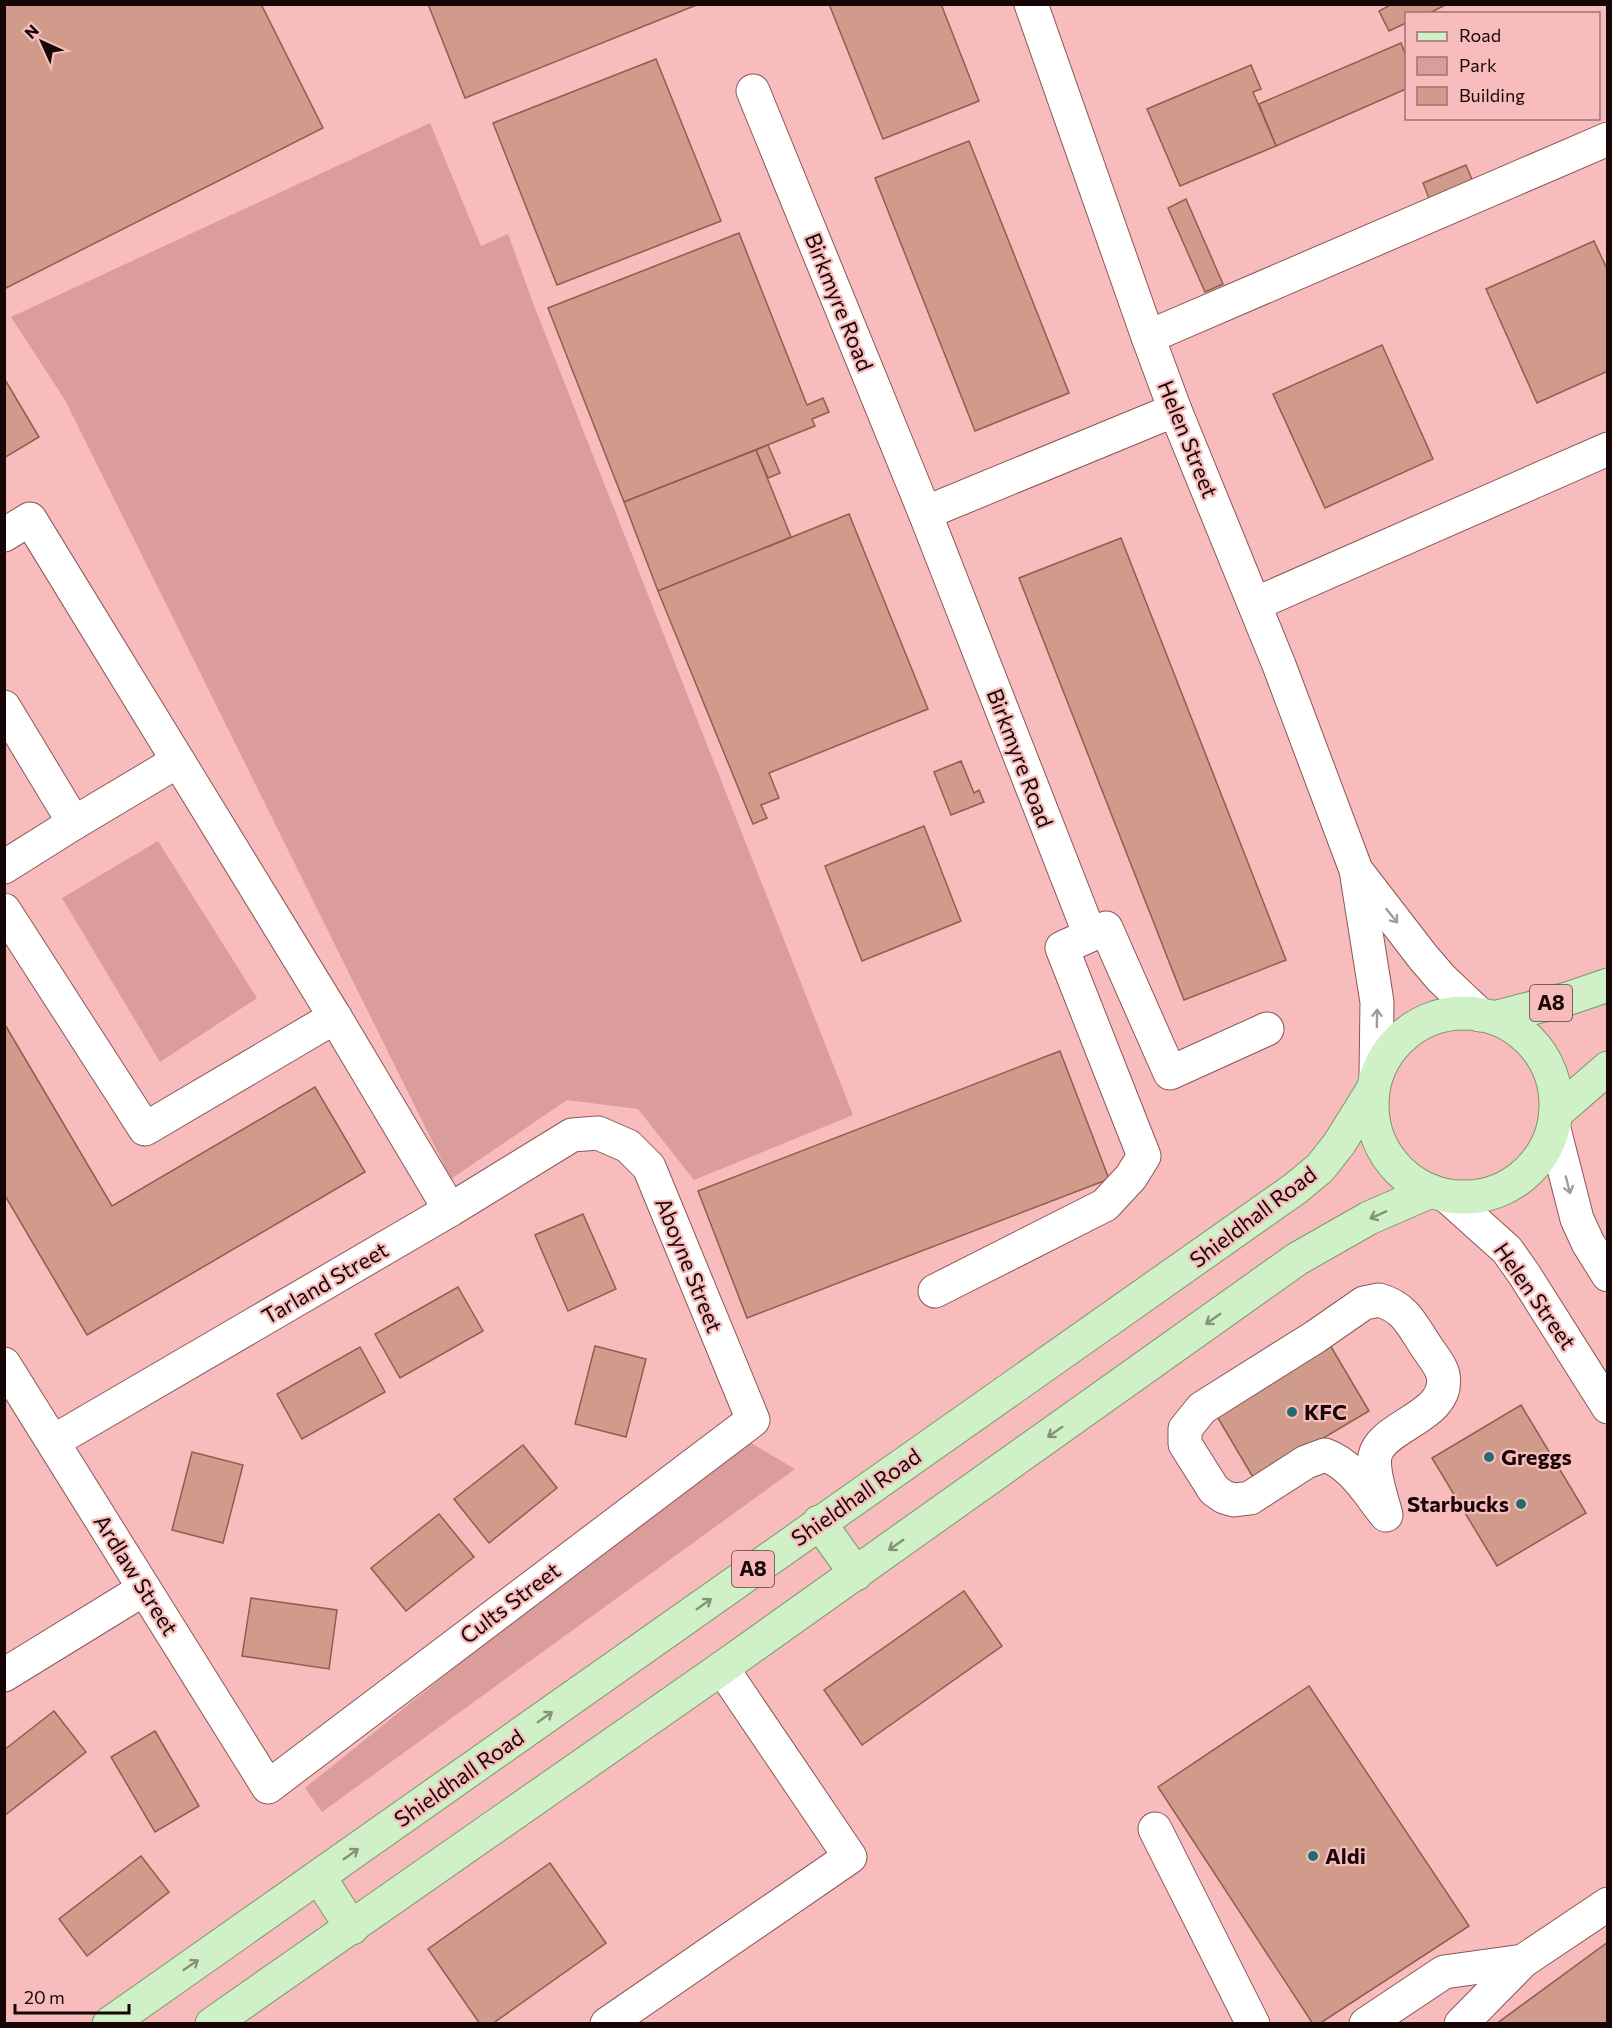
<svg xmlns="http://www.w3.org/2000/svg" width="1612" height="2028" font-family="Commissioner,sans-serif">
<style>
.green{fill:#db9c9c}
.building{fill:#d09b8a;stroke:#8e5e4e;stroke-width:1.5}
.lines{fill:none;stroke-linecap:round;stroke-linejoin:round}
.minor-casing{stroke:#8a5757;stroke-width:35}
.major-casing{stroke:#7b986b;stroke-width:35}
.minor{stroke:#fff;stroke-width:33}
.major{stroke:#d0f0c7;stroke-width:33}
.oneway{stroke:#a39b9c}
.oneway2{stroke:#86927a}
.poi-dot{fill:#206c6f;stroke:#f7bcbb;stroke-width:2}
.labels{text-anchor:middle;stroke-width:4.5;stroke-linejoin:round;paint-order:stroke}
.shield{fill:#f7bcbb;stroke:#5b3d3d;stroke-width:1.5}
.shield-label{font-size:21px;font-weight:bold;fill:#180607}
.street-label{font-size:22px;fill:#180607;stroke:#f7bcbb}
.poi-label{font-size:22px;font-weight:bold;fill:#180607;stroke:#f7bcbb;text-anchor:start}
</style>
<rect width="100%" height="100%" fill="#f7bcbb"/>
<g class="green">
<polygon points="430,123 481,246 508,234 533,303 853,1115 694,1180 638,1109 567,1100 451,1179 65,400 11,317"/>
<polygon points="158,841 257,998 160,1062 62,898"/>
<polygon points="741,1437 795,1469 322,1812 305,1788"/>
</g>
<g class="building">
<polygon points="4,4 261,4 323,128 4,289"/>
<polygon points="428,4 699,4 465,98"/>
<polygon points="829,4 941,4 979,101 883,139"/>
<polygon points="1392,4 1447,4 1428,14 1406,14 1406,23 1389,31 1379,11"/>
<polygon points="1401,43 1406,56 1406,89 1276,146 1259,104"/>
<polygon points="656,59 721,221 557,285 493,123"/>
<polygon points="1251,65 1261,89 1253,92 1276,146 1180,186 1147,109"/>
<polygon points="969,141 1069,393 975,431 875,178"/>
<polygon points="1466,165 1473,182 1430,201 1423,183"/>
<polygon points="1186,199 1223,284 1205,292 1168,208"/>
<polygon points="739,233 807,405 823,398 829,412 812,419 815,426 624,502 548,308"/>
<polygon points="1594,241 1608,271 1608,371 1537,403 1486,289"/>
<polygon points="1382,345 1433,459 1325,508 1273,394"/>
<polygon points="4,378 39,437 4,458"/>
<polygon points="768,445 780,473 768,478 756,450"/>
<polygon points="756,450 791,537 658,591 624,502"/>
<polygon points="849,514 928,709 769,773 779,798 761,805 767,818 753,824 658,591"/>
<polygon points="1121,538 1286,960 1184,1000 1019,578"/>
<polygon points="961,761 974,793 979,790 984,802 951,815 934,772"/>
<polygon points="924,826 961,921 862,961 825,866"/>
<polygon points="4,1023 112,1206 315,1087 365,1172 87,1335 4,1194"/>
<polygon points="1060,1051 1109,1179 747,1318 698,1191"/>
<polygon points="583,1214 616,1289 568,1311 535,1235"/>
<polygon points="458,1287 483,1331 400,1378 375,1334"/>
<polygon points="1330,1345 1369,1411 1254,1479 1215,1413"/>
<polygon points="595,1346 646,1359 626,1437 575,1424"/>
<polygon points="360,1347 385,1392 302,1439 277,1394"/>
<polygon points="1521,1405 1586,1513 1497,1566 1432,1458"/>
<polygon points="523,1445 557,1488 489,1543 454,1499"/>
<polygon points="192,1452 243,1465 223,1543 172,1530"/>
<polygon points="439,1514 474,1557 406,1611 371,1568"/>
<polygon points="964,1591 1002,1646 862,1745 824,1690"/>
<polygon points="251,1598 337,1610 329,1669 242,1656"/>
<polygon points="1309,1686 1469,1926 1319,2024 1313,2024 1158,1787"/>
<polygon points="54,1711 86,1752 4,1816 4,1750"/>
<polygon points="155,1731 199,1806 155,1832 111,1757"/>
<polygon points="141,1856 169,1892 87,1956 59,1919"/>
<polygon points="550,1863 606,1943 492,2024 480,2024 428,1949"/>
<polygon points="1608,1942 1608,2024 1496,2024"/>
</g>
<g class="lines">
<g class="minor-casing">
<g id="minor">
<polyline points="1031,4 1148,337 1175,410 1279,665 1356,870 1377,1002 1376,1076"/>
<polyline points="753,91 925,513 1090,935"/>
<polyline points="1148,337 1608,139"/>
<polyline points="925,513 1175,410"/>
<polyline points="4,535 30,519 335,1017 145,1129 4,910"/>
<polyline points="1255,604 1608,449"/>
<polyline points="4,707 74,823"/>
<polyline points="4,867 74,823 178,761"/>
<polyline points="1359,874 1423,957 1441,978 1480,1015"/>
<polyline points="335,1017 450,1210"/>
<polyline points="1554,1129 1577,1219 1588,1243 1608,1275"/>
<polyline points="1448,1197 1507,1250 1524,1274 1608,1407"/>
<polyline points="935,1291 1105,1205 1131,1177 1144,1156 1062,948 1106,928 1170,1073 1267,1029"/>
<path d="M 1379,1300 C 1404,1307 1411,1323 1424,1343 C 1430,1353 1441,1365 1443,1375 C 1451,1417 1381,1425 1375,1456 C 1372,1472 1382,1499 1386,1515 C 1368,1493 1353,1465 1325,1455 L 1306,1462 L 1250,1498 L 1234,1500 L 1224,1497 L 1214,1490 L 1185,1444 L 1185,1429 L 1202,1408 L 1315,1337 L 1364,1303 Z"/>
<polyline points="4,1364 268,1787 753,1420 649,1167 628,1146 598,1133 572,1135 450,1210 54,1441"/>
<polyline points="4,1675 144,1589"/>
<polyline points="1155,1829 1253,2024"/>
<polyline points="607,2024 850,1857 722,1668"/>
<polyline points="1366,2024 1444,1972 1523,1961"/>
<polyline points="1461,2024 1523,1961 1608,1904"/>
</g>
</g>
<g class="major-casing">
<g id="major">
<circle cx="1464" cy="1105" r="92"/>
<polyline points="1494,1018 1567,999 1608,985"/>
<polyline points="1556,1113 1608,1068"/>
<polyline points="819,1522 856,1574"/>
<polyline points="319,1877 352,1928"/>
<polyline points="109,2024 1296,1188 1320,1168 1339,1144 1372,1091"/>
<polyline points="212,2024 722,1668 1297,1259 1369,1218 1431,1191"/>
</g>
</g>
<use href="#minor" class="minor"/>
<use href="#major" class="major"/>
</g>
<defs><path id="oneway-shaft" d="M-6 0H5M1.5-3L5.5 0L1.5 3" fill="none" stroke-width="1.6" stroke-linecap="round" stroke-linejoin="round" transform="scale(1.5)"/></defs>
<g class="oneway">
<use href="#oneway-shaft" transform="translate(1392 916) rotate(51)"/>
<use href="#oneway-shaft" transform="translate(1377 1018) rotate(-89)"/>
<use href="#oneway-shaft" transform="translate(1568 1185) rotate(75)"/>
</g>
<g class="oneway2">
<use href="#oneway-shaft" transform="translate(1378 1215) rotate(156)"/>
<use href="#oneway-shaft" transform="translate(1213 1319) rotate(145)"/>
<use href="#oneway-shaft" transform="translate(1055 1432) rotate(145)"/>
<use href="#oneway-shaft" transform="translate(896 1545) rotate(145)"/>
<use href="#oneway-shaft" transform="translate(704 1604) rotate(-35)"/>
<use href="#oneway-shaft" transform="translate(545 1717) rotate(-35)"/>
<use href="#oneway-shaft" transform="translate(351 1854) rotate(-35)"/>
<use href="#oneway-shaft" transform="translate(191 1965) rotate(-34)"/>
</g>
<g class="poi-dot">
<circle cx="1292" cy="1412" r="6"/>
<circle cx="1489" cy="1457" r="6"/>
<circle cx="1521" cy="1504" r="6"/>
<circle cx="1313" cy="1856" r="6"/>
</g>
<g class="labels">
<g class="shield">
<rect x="1530" y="985" width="42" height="36" rx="4.5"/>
<rect x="732" y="1551" width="42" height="36" rx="4.5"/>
</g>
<g class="shield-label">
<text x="1551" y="1010">A8</text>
<text x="753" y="1576">A8</text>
</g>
<g class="street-label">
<text transform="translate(839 302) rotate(68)" y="8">Birkmyre Road</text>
<text transform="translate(1188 439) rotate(68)" y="8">Helen Street</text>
<text transform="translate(1020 758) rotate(69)" y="8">Birkmyre Road</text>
<text transform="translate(1253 1217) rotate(-37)" y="8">Shieldhall Road</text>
<text transform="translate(689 1265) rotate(68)" y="8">Aboyne Street</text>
<text transform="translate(325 1283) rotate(-30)" y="8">Tarland Street</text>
<text transform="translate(1535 1296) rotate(55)" y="8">Helen Street</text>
<text transform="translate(856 1497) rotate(-35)" y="8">Shieldhall Road</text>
<text transform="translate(136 1575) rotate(58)" y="8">Ardlaw Street</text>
<text transform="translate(510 1603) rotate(-37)" y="8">Cults Street</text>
<text transform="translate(459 1778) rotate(-35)" y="8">Shieldhall Road</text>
</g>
<g class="poi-label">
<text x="1304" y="1420">KFC</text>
<text x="1501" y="1465">Greggs</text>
<text x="1509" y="1512" text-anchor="end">Starbucks</text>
<text x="1325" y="1864">Aldi</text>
</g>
</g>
<rect width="1612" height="2028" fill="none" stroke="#180607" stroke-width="12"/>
<rect x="1405" y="12" width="195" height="108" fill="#f7bcbb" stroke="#9e7373" stroke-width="1.5"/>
<rect x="1417" y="32" width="30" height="9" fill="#d0f0c7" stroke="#9e7373" stroke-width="1.5"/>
<text x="1459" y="42" font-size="18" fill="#180607">Road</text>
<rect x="1417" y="57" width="30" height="18" fill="#db9c9c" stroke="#9e7373" stroke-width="1.5"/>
<text x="1459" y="72" font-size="18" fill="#180607">Park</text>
<rect x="1417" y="87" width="30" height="18" fill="#d09b8a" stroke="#9e7373" stroke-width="1.5"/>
<text x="1459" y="102" font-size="18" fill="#180607">Building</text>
<g transform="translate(42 42) rotate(315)" stroke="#f7bcbb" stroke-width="4.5" paint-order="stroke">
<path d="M0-4.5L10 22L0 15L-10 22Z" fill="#180607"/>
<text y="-9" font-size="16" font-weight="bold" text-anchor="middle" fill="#180607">N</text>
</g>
<path d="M15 2004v9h114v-9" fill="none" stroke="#180607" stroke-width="3"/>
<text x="24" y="2004" font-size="18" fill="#180607" stroke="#f7bcbb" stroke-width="4.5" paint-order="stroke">20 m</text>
</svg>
